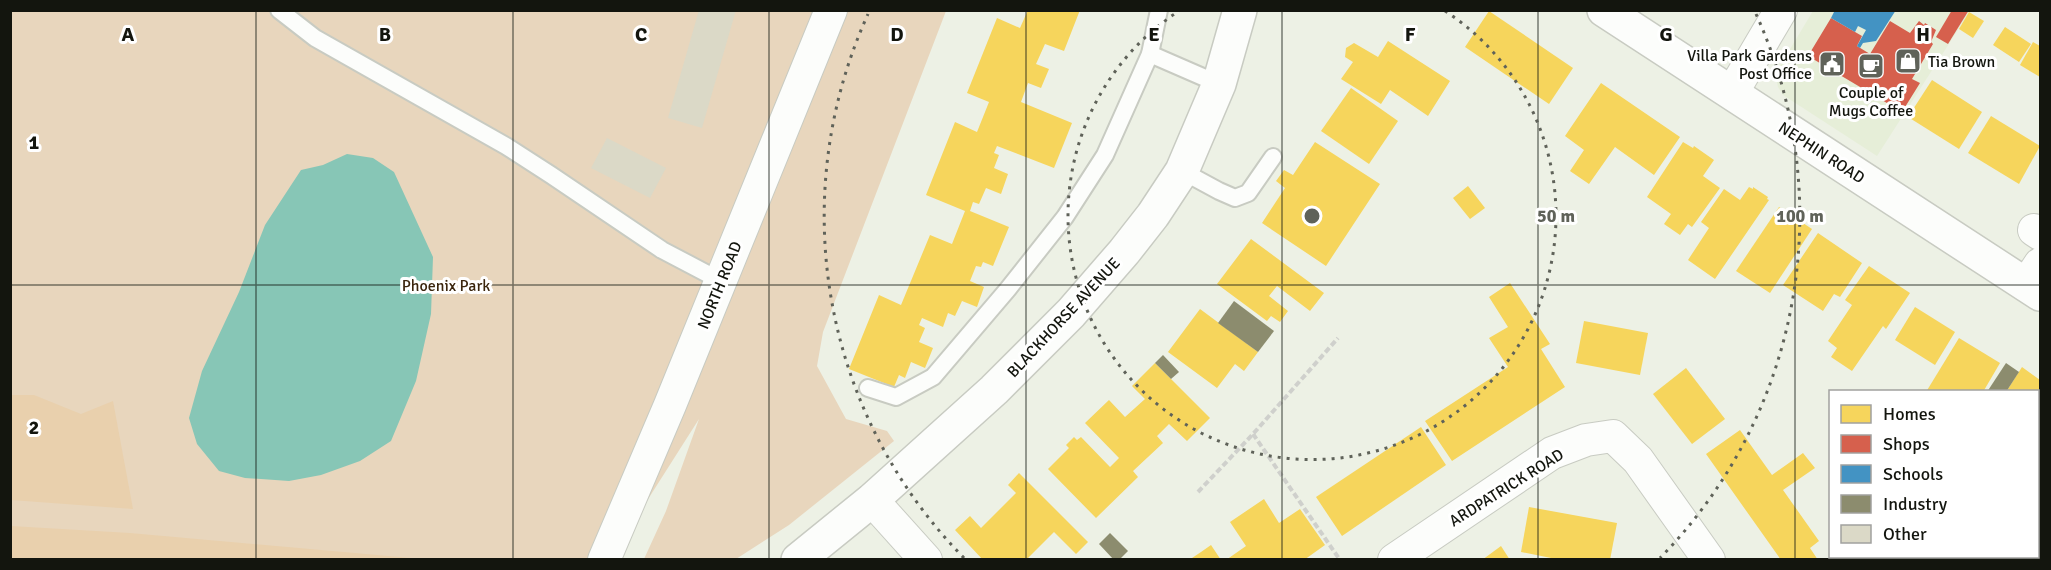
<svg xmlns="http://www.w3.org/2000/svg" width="2051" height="570" font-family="Signika,sans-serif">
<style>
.built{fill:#e6eed8}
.green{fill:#e8d6bd}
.forest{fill:#e9d0ad}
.water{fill:#87c6b6}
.homes{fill:#f6d55c}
.shops{fill:#d6604d}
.schools{fill:#4393c3}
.industry{fill:#8c8c6e}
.building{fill:#dbd9c7}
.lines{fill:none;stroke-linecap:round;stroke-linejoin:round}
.service-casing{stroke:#c8cbc2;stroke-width:20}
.minor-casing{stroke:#c8cbc2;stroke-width:34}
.tertiary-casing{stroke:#c8cbc2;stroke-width:36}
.secondary-casing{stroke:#c8cbc2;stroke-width:36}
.path{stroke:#cfd0cc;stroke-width:4;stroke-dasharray:6 3;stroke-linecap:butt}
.service{stroke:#fcfdfb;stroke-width:16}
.minor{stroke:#fcfdfb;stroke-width:32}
.tertiary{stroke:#fcfdfb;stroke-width:33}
.secondary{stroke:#fcfdfb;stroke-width:33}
.grid{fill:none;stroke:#13150e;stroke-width:1.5;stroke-opacity:0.55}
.ring{fill:none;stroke:#5f6259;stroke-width:3;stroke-dasharray:3 6}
.labels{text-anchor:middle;stroke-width:6;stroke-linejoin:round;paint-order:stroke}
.poi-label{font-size:16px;fill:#13150e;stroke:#fff;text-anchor:end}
.street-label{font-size:16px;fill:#13150e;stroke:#fff}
.park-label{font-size:16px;fill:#3a250d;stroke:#fff}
.grid-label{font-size:20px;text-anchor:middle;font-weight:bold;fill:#13150e;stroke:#fff;stroke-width:6;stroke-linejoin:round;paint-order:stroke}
.centre{fill:#5f6259;stroke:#fff;stroke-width:3}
.ring-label{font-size:18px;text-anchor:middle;font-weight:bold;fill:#5f6259;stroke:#fff;stroke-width:6;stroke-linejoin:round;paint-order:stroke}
</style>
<rect width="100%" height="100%" fill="#edf1e5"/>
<polygon class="built" points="1813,11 1970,11 1877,156 1783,95 1778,87 1776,78 1778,69"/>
<polygon class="green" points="10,11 946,11 823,332 817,366 846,419 887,431 894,441 789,525 736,559 644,559 666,511 699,419 610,559 11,559"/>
<g class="forest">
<polygon points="10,395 34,395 81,414 113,401 133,509 11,500"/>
<polygon points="11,526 130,533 422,559 11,559"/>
</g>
<polygon class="water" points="347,154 373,158 394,172 433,257 431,314 416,381 391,441 360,461 321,475 289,481 245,478 219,471 197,444 189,418 202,371 239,292 265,225 301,170 323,165"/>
<g class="homes">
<polygon points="1028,10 1080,10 1064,51 1045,44 1036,64 1049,69 1041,88 1028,83 1021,102 1072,123 1054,168 997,146 994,153 999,155 994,168 1008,174 1001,194 986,188 979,204 973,202 970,211 1009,227 993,266 983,262 981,267 976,266 970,281 984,287 977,307 962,301 955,316 948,313 943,327 922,318 919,325 925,328 919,342 933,348 925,368 911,362 905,378 899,375 894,387 849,369 879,295 901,305 930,235 952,244 965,211 926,195 955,122 977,132 989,102 967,93 997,18 1020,28"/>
<polygon points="1489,11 1573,68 1549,104 1465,47"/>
<polygon points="1969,12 1984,21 1973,38 1959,29"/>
<polygon points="2005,27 2031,44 2019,62 1993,45"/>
<polygon points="1388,41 1450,81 1428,116 1390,90 1381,104 1341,79 1353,62 1345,57 1346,48 1354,43 1378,57"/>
<polygon points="2033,42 2040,46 2040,77 2020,65"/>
<polygon points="1932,80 1982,112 1959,149 1908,117"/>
<polygon points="1601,83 1680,137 1654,175 1615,147 1589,184 1570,171 1584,150 1565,136"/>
<polygon points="1351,88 1398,121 1369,164 1321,131"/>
<polygon points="1991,116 2040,146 2019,184 1968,153"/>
<polygon points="1315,142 1380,184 1326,266 1262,223 1285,188 1276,181 1284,170 1293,175"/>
<polygon points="1683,142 1693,148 1694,146 1714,160 1703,176 1720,188 1692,227 1688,224 1680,235 1664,224 1671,214 1647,197"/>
<polygon points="1468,186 1485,208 1470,219 1453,198"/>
<polygon points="1749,187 1753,189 1753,187 1768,197 1767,199 1769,200 1715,279 1688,260 1709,228 1701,222 1724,189 1740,200"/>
<polygon points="1779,207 1812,229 1770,293 1736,271"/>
<polygon points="1818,233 1862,263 1840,297 1834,294 1823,311 1783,285"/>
<polygon points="1251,239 1324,293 1310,311 1277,286 1269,296 1288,311 1280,322 1271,316 1267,321 1217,284"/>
<polygon points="1869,266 1910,293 1886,329 1883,326 1852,371 1831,357 1837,348 1828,341 1852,305 1845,300"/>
<polygon points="1510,283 1550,344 1541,349 1565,387 1452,461 1425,421 1508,367 1489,338 1508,327 1489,297"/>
<polygon points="1915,307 1955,332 1935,365 1895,340"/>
<polygon points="1200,309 1258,352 1244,371 1235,364 1217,388 1168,352"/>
<polygon points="1584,321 1648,333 1640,375 1576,363"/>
<polygon points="1959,338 2000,363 1983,392 1926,392"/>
<polygon points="1155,363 1210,418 1187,441 1169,424 1157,436 1163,443 1133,471 1138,477 1096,518 1048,469 1069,448 1066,445 1074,437 1077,440 1081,437 1110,467 1119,458 1085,423 1109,400 1125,417 1145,399 1132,386"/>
<polygon points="2022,367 2040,380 2040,440 2038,438 2038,392 2006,392"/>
<polygon points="1686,368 1725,419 1692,444 1653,394"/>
<polygon points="1421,427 1446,465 1342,536 1316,497"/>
<polygon points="1740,430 1772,475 1803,453 1815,468 1783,490 1819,541 1810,548 1818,560 1781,560 1706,454"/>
<polygon points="1019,473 1088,542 1076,554 1054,532 1026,560 983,560 955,530 970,516 981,528 1016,493 1008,485"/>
<polygon points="1264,499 1279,523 1300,509 1325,545 1304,560 1226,560 1246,546 1230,522"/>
<polygon points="1529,507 1617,523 1610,560 1561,560 1521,552"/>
<polygon points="1211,545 1221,560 1189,560 1201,552"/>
<polygon points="1501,546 1510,560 1482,560"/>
</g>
<g class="shops">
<polygon points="1952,10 1969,10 1948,44 1936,37"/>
<polygon points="1831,18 1862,36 1857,46 1870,54 1890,21 1910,33 1919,21 1924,25 1925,23 1936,30 1931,42 1933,44 1912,79 1920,83 1902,112 1808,56"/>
</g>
<polygon class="schools" points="1835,10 1896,10 1876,41 1863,43 1860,48 1857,46 1866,30 1858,26 1855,32 1831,18"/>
<g class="industry">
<polygon points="1234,301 1274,331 1258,352 1218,323"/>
<polygon points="1163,355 1179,372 1171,379 1155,363"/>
<polygon points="2006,363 2019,372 2006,392 1987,392"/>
<polygon points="1110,533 1128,551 1119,560 1114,560 1099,544"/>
</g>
<g class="building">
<polygon points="699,10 736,10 702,128 668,118"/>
<polygon points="607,138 666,168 650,198 591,168"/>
</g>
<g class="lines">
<g class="service-casing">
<g id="service">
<polyline points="279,10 315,38 506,146 551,175 662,250 721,281"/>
<polyline points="1150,54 1219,84"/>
<polyline points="1182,171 1219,191 1235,198 1248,193 1273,157"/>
<polyline points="868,388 896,397 933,377 1008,289 1065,217 1105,155 1150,54 1159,10"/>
</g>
</g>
<g class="minor-casing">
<g id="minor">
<polyline points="1732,93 1781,10"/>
<polyline points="2034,230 2040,234"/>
<polyline points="2026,285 2040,264"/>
<polyline points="872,500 926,560"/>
<polyline points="604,560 670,405 831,10"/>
<polyline points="1394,560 1552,453 1586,440 1613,436 1638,460 1709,560"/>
</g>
</g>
<g class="tertiary-casing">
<polyline id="tertiary" points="1604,10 2040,294"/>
</g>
<g class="secondary-casing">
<polyline id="secondary" points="798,560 872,500 994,390 1071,313 1124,252 1153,215 1182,171 1219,84 1240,10"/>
</g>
<g class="path">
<polyline points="1253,434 1340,560"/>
<polyline points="1198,492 1253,434 1338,338"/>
</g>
<use href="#service" class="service"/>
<use href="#minor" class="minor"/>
<use href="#tertiary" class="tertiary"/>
<use href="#secondary" class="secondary"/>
</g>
<path class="grid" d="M 256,10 L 256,560M 513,10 L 513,560M 769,10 L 769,560M 1026,10 L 1026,560M 1282,10 L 1282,560M 1538,10 L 1538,560M 1795,10 L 1795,560M 10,285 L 2040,285"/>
<g class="ring">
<path d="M1445 11A244 244 0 1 1 1179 11"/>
<path d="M964 558A488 488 0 0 1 868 14M1756 14A488 488 0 0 1 1660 558"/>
</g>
<defs>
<g id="shop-square" transform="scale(1.35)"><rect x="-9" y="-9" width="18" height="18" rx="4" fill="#5f6259" stroke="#fff"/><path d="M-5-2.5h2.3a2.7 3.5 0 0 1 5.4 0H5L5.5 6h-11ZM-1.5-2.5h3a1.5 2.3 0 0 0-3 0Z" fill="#fff"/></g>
<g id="civic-square" transform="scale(1.35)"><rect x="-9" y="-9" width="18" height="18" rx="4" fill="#5f6259" stroke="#fff"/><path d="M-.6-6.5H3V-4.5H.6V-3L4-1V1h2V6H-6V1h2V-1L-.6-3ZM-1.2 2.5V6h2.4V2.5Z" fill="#fff"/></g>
<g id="cafe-square" transform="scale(1.35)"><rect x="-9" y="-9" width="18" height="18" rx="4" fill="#5f6259" stroke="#fff"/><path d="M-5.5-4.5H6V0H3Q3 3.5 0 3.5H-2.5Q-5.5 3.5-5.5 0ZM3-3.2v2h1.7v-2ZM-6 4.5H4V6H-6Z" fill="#fff"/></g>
</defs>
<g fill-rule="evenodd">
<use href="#shop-square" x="1908" y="61"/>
<use href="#civic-square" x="1832" y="64"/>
<use href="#cafe-square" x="1871" y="66"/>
</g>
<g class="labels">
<g class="poi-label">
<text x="1812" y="61">Villa Park Gardens<tspan x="1812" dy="18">Post Office</tspan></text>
<text x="1928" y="67" text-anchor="start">Tia Brown</text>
<text x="1871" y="98" text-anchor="middle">Couple of<tspan x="1871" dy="18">Mugs Coffee</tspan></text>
</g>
<g class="street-label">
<text transform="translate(1822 152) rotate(33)" y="6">NEPHIN ROAD</text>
<text transform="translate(719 285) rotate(-68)" y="6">NORTH ROAD</text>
<text transform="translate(1063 317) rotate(-47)" y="6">BLACKHORSE AVENUE</text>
<text transform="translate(1506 487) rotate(-32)" y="6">ARDPATRICK ROAD</text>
</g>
<g class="park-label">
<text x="446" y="291">Phoenix Park</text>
</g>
</g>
<g class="grid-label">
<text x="128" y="41">A</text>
<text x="385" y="41">B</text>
<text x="641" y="41">C</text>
<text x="897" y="41">D</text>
<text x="1154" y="41">E</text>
<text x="1410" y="41">F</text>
<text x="1666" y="41">G</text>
<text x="1923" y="41">H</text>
<text x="34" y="149">1</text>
<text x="34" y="434">2</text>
</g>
<circle cx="1312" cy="216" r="9" class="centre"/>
<g class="ring-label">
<text x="1556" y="222">50 m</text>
<text x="1800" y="222">100 m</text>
</g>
<rect width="2051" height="570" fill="none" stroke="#13150e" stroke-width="24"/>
<rect x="1829" y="390" width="210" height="168" fill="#ffffff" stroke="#a1a19f" stroke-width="1.5"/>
<rect x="1841" y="405" width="30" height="18" fill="#f6d55c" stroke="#a1a19f" stroke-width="1.5"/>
<text x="1883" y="420" font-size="18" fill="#13150e">Homes</text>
<rect x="1841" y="435" width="30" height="18" fill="#d6604d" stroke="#a1a19f" stroke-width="1.5"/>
<text x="1883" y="450" font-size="18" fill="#13150e">Shops</text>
<rect x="1841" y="465" width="30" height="18" fill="#4393c3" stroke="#a1a19f" stroke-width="1.5"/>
<text x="1883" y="480" font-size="18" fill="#13150e">Schools</text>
<rect x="1841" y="495" width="30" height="18" fill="#8c8c6e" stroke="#a1a19f" stroke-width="1.5"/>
<text x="1883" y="510" font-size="18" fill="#13150e">Industry</text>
<rect x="1841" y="525" width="30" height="18" fill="#dbd9c7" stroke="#a1a19f" stroke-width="1.5"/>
<text x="1883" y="540" font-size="18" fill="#13150e">Other</text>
</svg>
